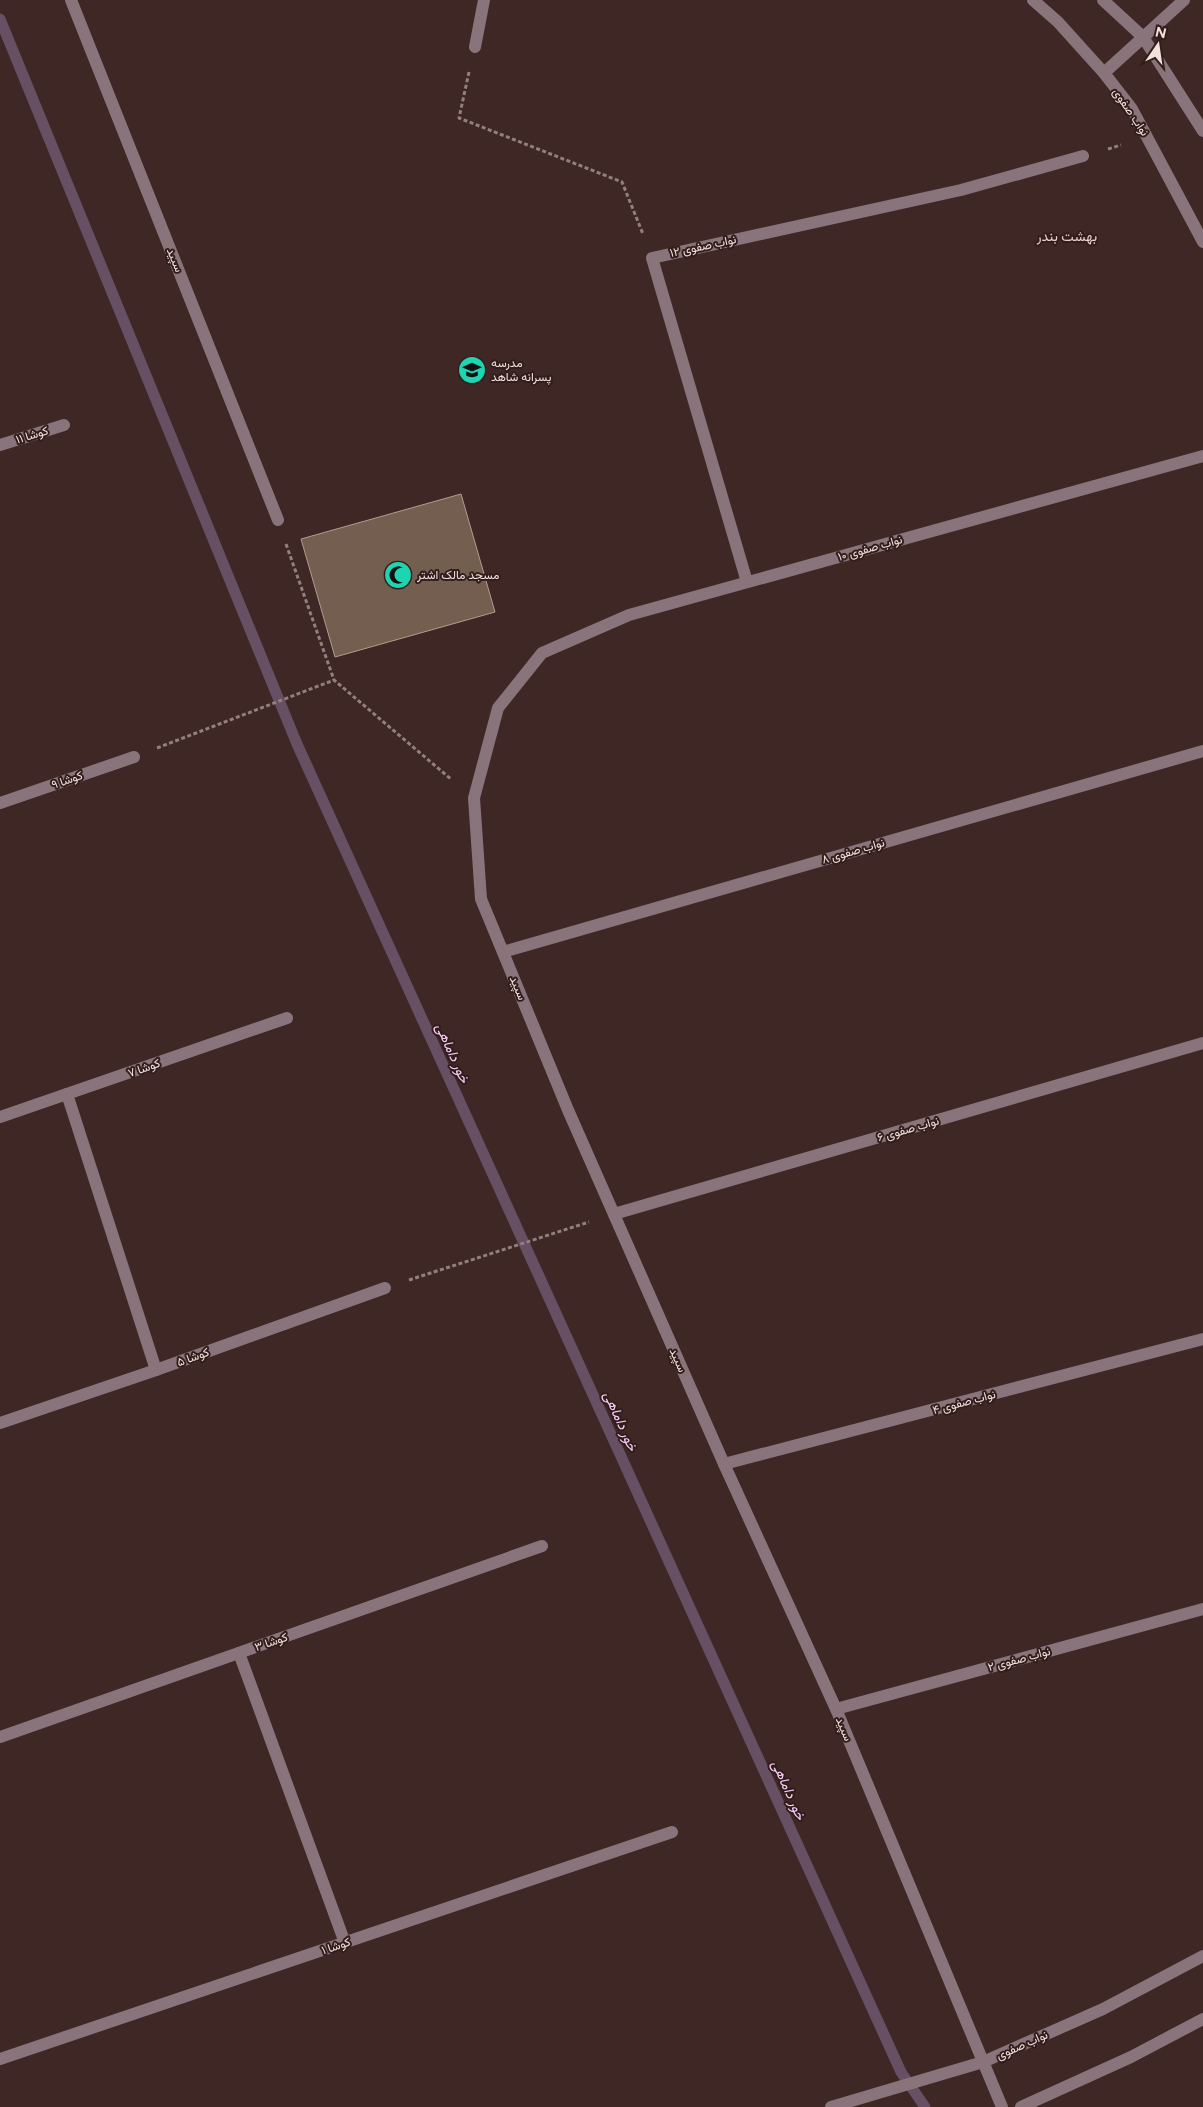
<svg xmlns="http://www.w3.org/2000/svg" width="1203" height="2107" font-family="Figtree,Vazirmatn,sans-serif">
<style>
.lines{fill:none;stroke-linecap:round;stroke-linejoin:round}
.stream{stroke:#685064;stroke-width:11}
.building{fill:#735e50;stroke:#b49c8d}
.path{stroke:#93807e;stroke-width:3;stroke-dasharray:4 2.5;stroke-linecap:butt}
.minor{stroke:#8a747c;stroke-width:12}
.labels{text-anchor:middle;stroke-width:4;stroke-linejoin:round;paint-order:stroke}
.street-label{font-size:12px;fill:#f1e1df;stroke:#331d1b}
.poi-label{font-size:12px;fill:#f1e1df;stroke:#331d1b;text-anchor:start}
.neighbourhood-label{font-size:14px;fill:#edceca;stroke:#331d1b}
.water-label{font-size:14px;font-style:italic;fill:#f9cefa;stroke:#331d1b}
</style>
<rect width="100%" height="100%" fill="#3e2725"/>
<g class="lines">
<polyline class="stream" points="0,19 297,744 901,2072 925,2107"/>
</g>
<polygon class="building" points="461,494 495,612 335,657 301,539"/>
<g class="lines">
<g class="path">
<polyline points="469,72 459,118 622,182 643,234"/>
<polyline points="1108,149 1121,145"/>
<polyline points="286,544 334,680 452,780"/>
<polyline points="157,748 334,680"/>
<polyline points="409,1280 589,1222"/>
</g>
<g class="minor">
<polyline points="71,0 278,520"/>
<polyline points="1033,0 1058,22 1104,73 1132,109 1203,242"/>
<polyline points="1103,0 1143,37 1203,131"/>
<polyline points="475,47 484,0"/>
<polyline points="1104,73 1184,0"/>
<polyline points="0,445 64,425"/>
<polyline points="747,582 652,258 961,190 1083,156"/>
<polyline points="0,803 134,757"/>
<polyline points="503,952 1203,751"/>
<polyline points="67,1094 156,1370"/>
<polyline points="0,1117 287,1018"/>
<polyline points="614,1214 1203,1043"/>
<polyline points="0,1423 156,1370 385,1288"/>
<polyline points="724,1464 1203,1339"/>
<polyline points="239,1653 345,1943"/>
<polyline points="836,1709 1203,1609"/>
<polyline points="0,1737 542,1546"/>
<polyline points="0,2059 672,1832"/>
<polyline points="831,2107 983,2062 1103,2009 1203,1956"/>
<polyline points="1002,2107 836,1709 724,1464 568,1110 481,899 474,798 498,708 542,653 629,615 1203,456"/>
<polyline points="1021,2107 1131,2057 1203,2019"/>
</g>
</g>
<defs>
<g id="school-disc" transform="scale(1.4375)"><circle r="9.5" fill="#1dd5b1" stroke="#331d1b"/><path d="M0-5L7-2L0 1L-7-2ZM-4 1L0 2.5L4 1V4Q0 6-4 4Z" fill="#111"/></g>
<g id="mosque-disc" transform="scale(1.4375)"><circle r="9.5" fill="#1dd5b1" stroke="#331d1b"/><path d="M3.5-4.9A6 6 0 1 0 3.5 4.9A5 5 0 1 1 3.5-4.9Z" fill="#111"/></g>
</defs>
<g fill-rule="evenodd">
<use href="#school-disc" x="472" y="370"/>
<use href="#mosque-disc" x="398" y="575"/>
</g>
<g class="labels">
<g class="street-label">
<text transform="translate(1131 112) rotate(56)" y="4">نواب صفوی</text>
<text transform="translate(703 246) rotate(-12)" y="4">نواب صفوی ۱۲</text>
<text transform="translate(175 260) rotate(68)" y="4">سپید</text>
<text transform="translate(32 435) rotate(-17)" y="4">کوشا ۱۱</text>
<text transform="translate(870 548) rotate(-16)" y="4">نواب صفوی ۱۰</text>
<text transform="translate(67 780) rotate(-19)" y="4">کوشا ۹</text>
<text transform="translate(853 851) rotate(-16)" y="4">نواب صفوی ۸</text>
<text transform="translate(518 988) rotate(68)" y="4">سپید</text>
<text transform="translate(144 1068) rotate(-19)" y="4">کوشا ۷</text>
<text transform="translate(908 1129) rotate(-16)" y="4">نواب صفوی ۶</text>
<text transform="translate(193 1357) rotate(-20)" y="4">کوشا ۵</text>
<text transform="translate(678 1360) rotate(66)" y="4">سپید</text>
<text transform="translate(964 1402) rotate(-15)" y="4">نواب صفوی ۴</text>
<text transform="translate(271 1642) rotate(-19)" y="4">کوشا ۳</text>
<text transform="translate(1019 1659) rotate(-15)" y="4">نواب صفوی ۲</text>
<text transform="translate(844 1729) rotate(67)" y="4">سپید</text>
<text transform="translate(336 1946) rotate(-19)" y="4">کوشا ۱</text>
<text transform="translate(1022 2045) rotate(-24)" y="4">نواب صفوی</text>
</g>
<g class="poi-label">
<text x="491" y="367">مدرسه<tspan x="491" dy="14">پسرانه شاهد</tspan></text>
<text x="417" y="579">مسجد مالک اشتر</text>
</g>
<g class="neighbourhood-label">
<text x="1067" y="241">بهشت بندر</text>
</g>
<g class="water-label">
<text transform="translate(453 1053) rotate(66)" y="5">خور داماهی</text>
<text transform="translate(621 1421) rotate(66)" y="5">خور داماهی</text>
<text transform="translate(789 1790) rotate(66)" y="5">خور داماهی</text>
</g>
</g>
<g transform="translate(1158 45) rotate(13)" stroke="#331d1b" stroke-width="4" paint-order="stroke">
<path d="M0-4L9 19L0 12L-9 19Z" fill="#f1e1df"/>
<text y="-8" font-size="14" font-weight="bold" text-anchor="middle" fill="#f1e1df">N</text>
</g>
</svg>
